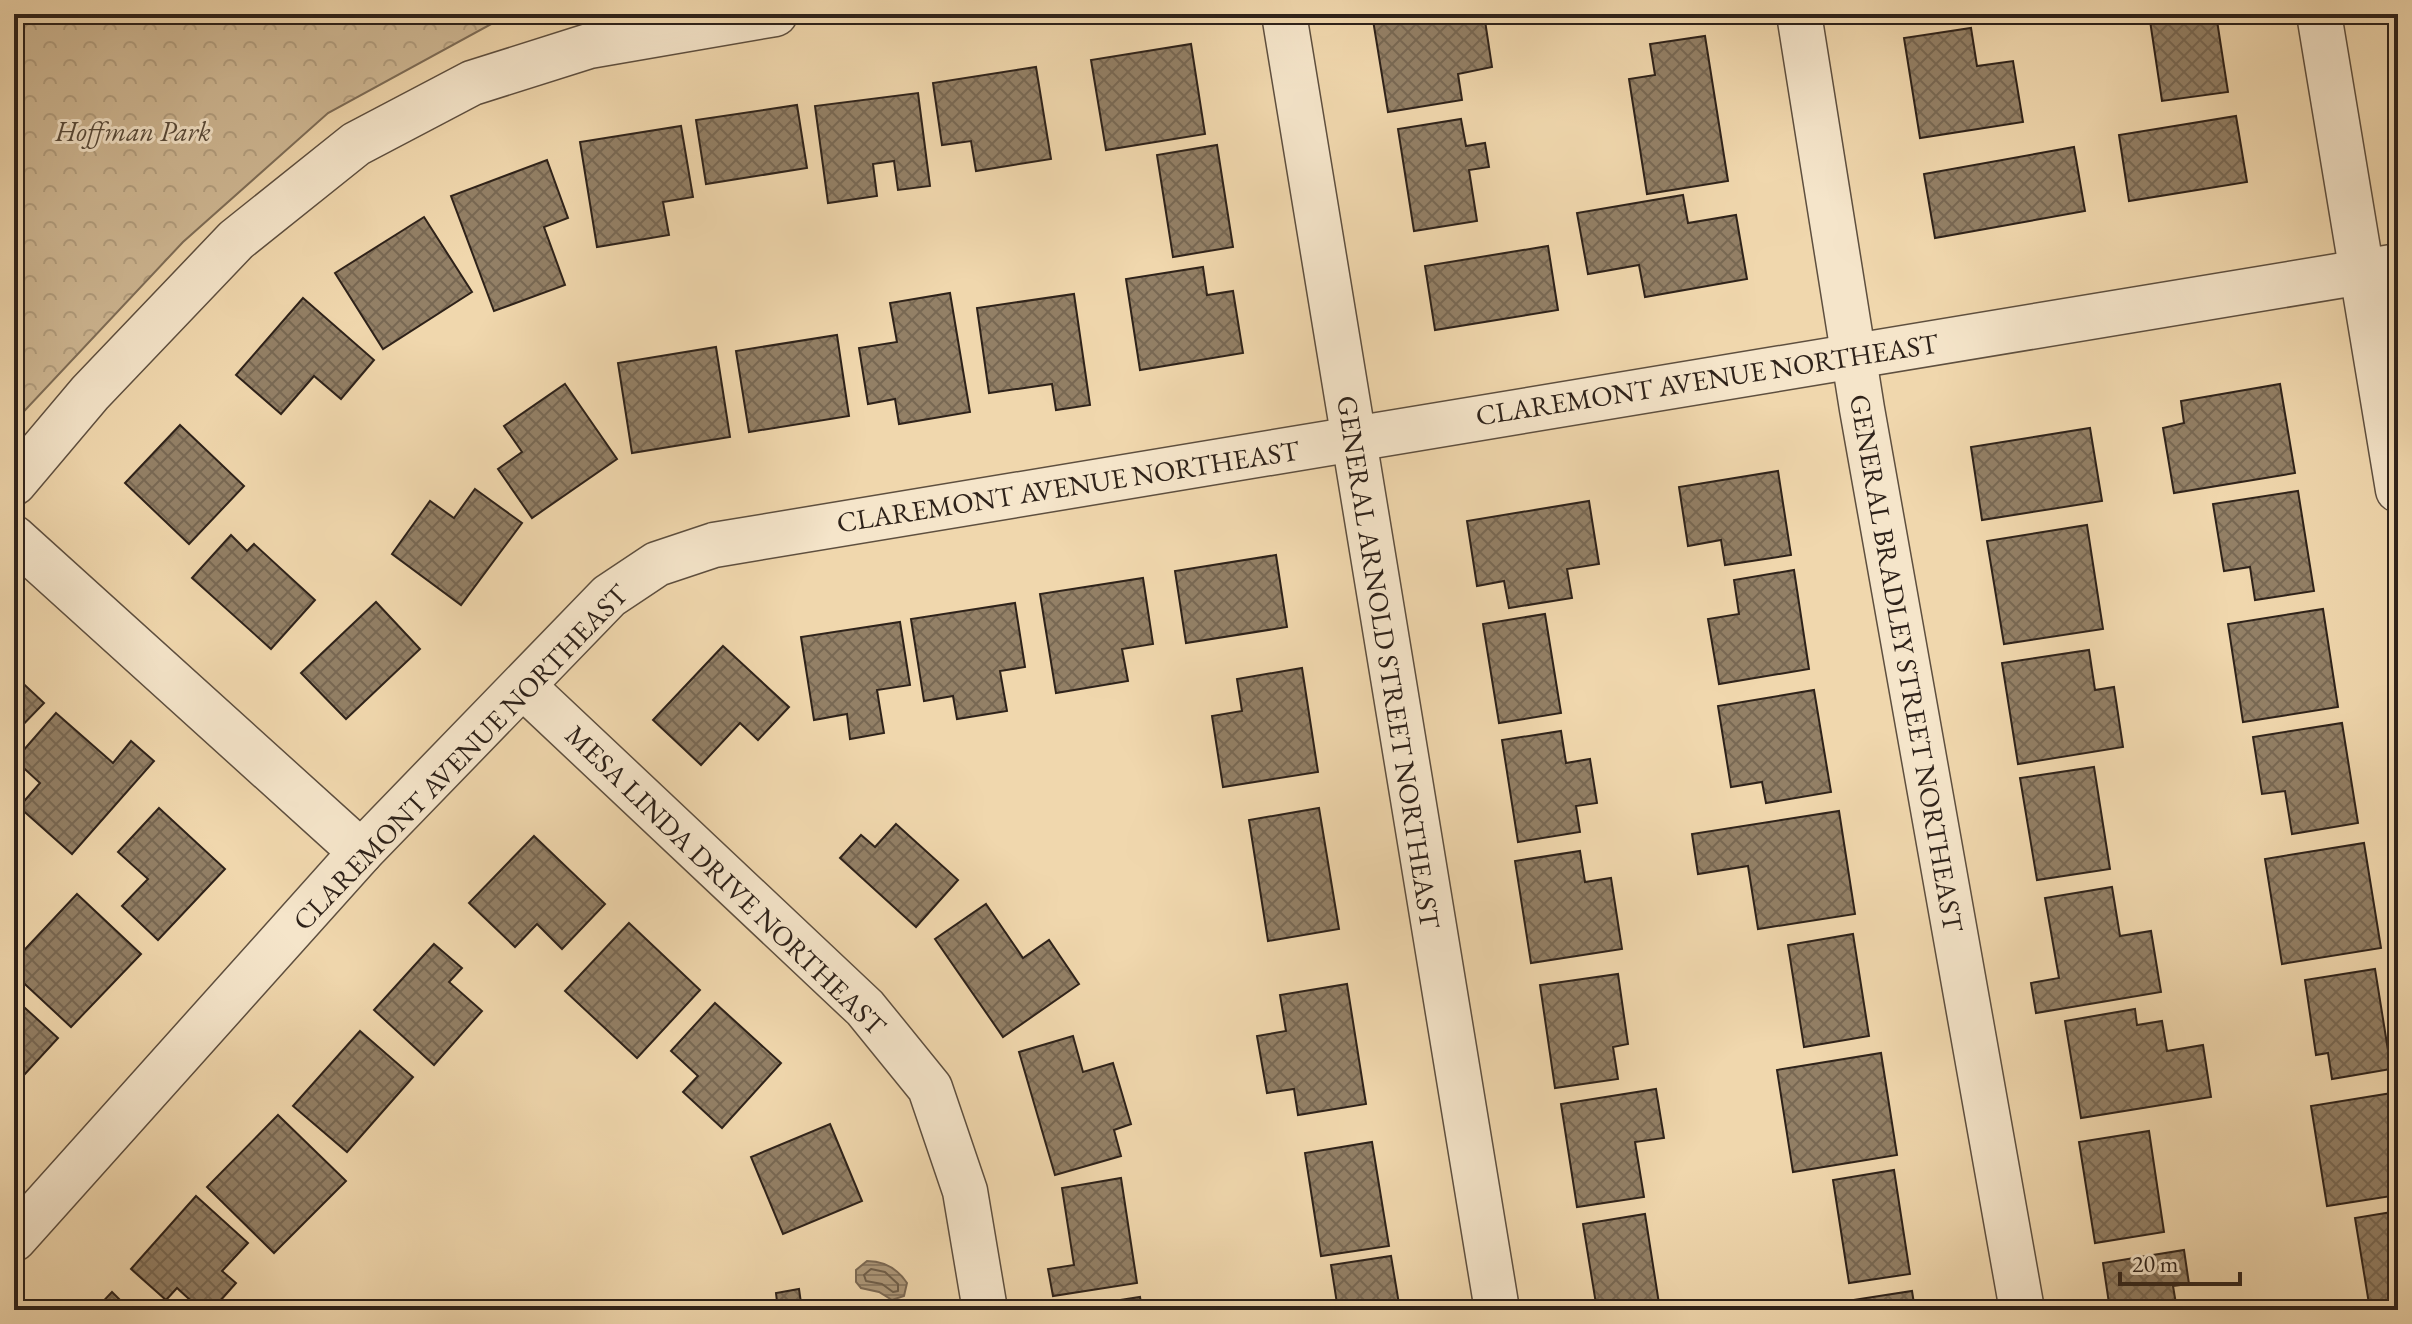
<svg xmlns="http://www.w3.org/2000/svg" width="2412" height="1324" font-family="'EB Garamond',serif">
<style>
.forest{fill:url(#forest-crowns);stroke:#7e6d57;stroke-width:2}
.water{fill:url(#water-rules);stroke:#7b6954;stroke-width:2}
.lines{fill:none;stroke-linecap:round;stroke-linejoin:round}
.shore{stroke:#6e5e4a;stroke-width:2}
.building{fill:url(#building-cross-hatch);stroke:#2e221a;stroke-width:2}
.street-casing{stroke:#5e4f3f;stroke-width:47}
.street{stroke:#f5e5ca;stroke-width:44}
.labels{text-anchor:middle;stroke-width:6;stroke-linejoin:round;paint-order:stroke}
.park-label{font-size:28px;font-style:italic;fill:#564838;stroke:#f5e5ca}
.street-label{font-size:28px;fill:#2e221a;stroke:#f5e5ca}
</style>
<defs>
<pattern id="forest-crowns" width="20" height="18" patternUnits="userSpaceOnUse" patternTransform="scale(2)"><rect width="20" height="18" fill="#cfb894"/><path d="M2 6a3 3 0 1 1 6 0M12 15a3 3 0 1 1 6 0" fill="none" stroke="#b29e7f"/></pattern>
<pattern id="water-rules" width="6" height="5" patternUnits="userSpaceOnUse" patternTransform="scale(2)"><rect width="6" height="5" fill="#ae997b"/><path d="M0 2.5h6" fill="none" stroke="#8e7c64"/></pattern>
<pattern id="building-cross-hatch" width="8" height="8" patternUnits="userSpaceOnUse" patternTransform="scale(2)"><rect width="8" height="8" fill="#938066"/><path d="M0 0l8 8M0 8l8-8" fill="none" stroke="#786853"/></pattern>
</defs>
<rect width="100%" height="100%" fill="#f0d7ad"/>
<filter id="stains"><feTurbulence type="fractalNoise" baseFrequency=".0025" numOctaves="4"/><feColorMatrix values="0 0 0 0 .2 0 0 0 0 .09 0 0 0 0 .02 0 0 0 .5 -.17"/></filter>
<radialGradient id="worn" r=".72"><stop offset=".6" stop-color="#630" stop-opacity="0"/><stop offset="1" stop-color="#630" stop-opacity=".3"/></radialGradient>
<polygon class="forest" points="14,14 521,14 504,17 328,113 183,242 14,422"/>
<path class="water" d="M 867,1261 C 884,1261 897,1268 907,1283 L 904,1296 L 892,1300 L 879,1292 L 861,1288 L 856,1282 L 856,1270 Z"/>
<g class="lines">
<polygon class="shore" points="871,1269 885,1272 898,1284 898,1291 893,1292 882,1284 866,1281 864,1275"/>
</g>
<g class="building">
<polygon points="1372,14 1484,14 1492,67 1458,74 1462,100 1388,112"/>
<polygon points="1898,14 1957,14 1899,23"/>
<polygon points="2149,14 2216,14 2228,92 2162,101"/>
<polygon points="1971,28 1977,66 2013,61 2023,122 1920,138 1904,38"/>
<polygon points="1705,36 1728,181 1647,194 1629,79 1655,75 1650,44"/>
<polygon points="1191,44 1205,134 1106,150 1091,60"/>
<polygon points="1036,67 1051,159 976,171 971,141 942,145 933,83"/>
<polygon points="918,93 930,186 898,190 894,161 873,164 877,196 828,203 815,106"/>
<polygon points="797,105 807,168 706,184 696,120"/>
<polygon points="2236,116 2247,182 2129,201 2119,135"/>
<polygon points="1461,119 1466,146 1485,143 1489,167 1469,170 1477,221 1414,231 1398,129"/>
<polygon points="681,126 693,197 663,202 669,235 597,247 580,142"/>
<polygon points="1217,145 1233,247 1173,257 1157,155"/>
<polygon points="2074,147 2085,211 1935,238 1924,174"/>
<polygon points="547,160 568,218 544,227 565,285 494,311 451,196"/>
<polygon points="1683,195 1688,223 1736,215 1747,279 1645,297 1639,265 1588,274 1577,213"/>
<polygon points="424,217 472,292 383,349 335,273"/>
<polygon points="1548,246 1558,310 1435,330 1425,266"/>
<polygon points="1203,267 1207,295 1233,291 1243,353 1140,370 1126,279"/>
<polygon points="950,293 970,412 899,424 895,399 868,404 859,348 897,342 890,303"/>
<polygon points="1074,294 1090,405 1056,410 1052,384 989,393 977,308"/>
<polygon points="303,298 374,360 341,399 314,376 281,414 236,375"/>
<polygon points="837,335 849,416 749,432 736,351"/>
<polygon points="716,347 730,437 632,453 618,363"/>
<polygon points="565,384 617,459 532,518 498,469 522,452 504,426"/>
<polygon points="2280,384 2295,473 2174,493 2163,428 2184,423 2181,401"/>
<polygon points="180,425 244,486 189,544 125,483"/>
<polygon points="2090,428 2102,501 1982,520 1971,447"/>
<polygon points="1778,471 1791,555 1725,565 1721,540 1688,546 1679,487"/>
<polygon points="475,489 522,523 461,605 392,554 430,501 454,518"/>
<polygon points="2298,491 2314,591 2255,600 2250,567 2224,571 2213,504"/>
<polygon points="1589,501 1599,564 1567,569 1572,598 1509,608 1504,581 1477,586 1467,521"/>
<polygon points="2087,525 2103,629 2004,644 1987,541"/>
<polygon points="231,535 247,551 254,544 315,600 271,649 192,578"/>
<polygon points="1276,555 1287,627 1186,643 1175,571"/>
<polygon points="1794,570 1809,669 1719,684 1708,619 1739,614 1734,580"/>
<polygon points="1143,578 1153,644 1122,649 1128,681 1056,693 1040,594"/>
<polygon points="376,602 420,649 346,719 301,673"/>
<polygon points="1015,603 1025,667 1000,671 1007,711 957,719 953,696 924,701 911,619"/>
<polygon points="2323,609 2338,707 2243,722 2228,624"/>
<polygon points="1545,614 1561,713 1499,723 1483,624"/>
<polygon points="900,622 910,685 877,690 884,733 850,739 847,714 814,720 801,637"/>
<polygon points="723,646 789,707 758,740 740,723 701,765 653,720"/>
<polygon points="2089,650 2095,690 2114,687 2123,747 2018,764 2002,663"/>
<polygon points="1302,668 1318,772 1223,787 1212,716 1242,711 1237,679"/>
<polygon points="14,675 44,703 14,734"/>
<polygon points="1814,690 1831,792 1766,803 1762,782 1731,787 1718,706"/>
<polygon points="56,713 113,763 131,741 154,761 72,854 19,807 40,783 15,760"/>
<polygon points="2342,723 2358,823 2292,834 2285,791 2262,794 2253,737"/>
<polygon points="1561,731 1566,763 1590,759 1597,803 1576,806 1580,832 1518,842 1502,740"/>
<polygon points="2094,767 2110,869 2037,880 2020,778"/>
<polygon points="159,808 225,869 158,940 122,906 148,879 118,852"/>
<polygon points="1319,808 1339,929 1268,941 1249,820"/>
<polygon points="1839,811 1855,914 1758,929 1748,866 1698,874 1692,834"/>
<polygon points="896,824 958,880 916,927 840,858 861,835 875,847"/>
<polygon points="534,836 605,904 562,949 537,924 515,947 469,903"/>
<polygon points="2364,843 2381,948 2282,964 2265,859"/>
<polygon points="1580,851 1585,882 1611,878 1622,949 1531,963 1515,861"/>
<polygon points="2112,887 2120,936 2151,931 2161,992 2036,1013 2031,983 2059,978 2045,898"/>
<polygon points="77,894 141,954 71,1027 14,974 14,961"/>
<polygon points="986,904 1023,958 1049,940 1079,984 1003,1037 935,939"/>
<polygon points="629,923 700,990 637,1058 565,991"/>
<polygon points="1853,934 1869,1036 1804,1047 1788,945"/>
<polygon points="434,944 462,968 449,982 482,1011 434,1065 374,1010"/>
<polygon points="2375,969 2391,1069 2332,1079 2328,1053 2316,1055 2305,980"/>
<polygon points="1618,974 1628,1044 1613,1047 1618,1079 1555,1088 1540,985"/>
<polygon points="1347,984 1366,1104 1298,1115 1294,1089 1267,1093 1257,1036 1286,1031 1280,995"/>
<polygon points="14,998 58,1038 14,1086"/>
<polygon points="715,1003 781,1063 722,1128 683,1092 698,1076 671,1051"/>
<polygon points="2135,1009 2137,1025 2162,1021 2167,1051 2203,1045 2211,1097 2081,1118 2065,1021"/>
<polygon points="360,1031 413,1077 347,1152 293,1106"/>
<polygon points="1073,1036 1083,1072 1113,1063 1131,1124 1114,1130 1121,1156 1055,1175 1019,1052"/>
<polygon points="1881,1053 1897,1155 1793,1172 1777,1070"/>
<polygon points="1656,1089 1664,1138 1635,1142 1644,1197 1577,1207 1561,1104"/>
<polygon points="2398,1092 2398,1195 2327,1206 2311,1106"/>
<polygon points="278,1115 346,1181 274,1253 207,1187"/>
<polygon points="830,1124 862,1201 783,1234 751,1157"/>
<polygon points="2149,1131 2164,1232 2095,1243 2079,1142"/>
<polygon points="1372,1142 1389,1246 1321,1256 1305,1153"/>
<polygon points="1894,1170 1910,1274 1849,1283 1833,1180"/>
<polygon points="1121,1178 1137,1283 1053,1296 1048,1269 1074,1265 1062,1188"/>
<polygon points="196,1196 248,1243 222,1271 236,1283 212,1310 201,1310 177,1288 166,1300 131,1269"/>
<polygon points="2398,1211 2398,1310 2370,1310 2355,1218"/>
<polygon points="1645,1214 1660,1310 1597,1310 1583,1224"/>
<polygon points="2184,1250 2189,1284 2173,1286 2177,1310 2110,1310 2103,1263"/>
<polygon points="1391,1256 1400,1310 1338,1310 1331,1265"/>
<polygon points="799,1289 802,1310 778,1310 776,1293"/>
<polygon points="1912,1291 1915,1310 1855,1310 1853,1300"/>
<polygon points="112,1292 130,1310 95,1310"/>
<polygon points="1140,1297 1142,1310 1081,1310 1081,1306"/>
<polygon points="882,1302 884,1310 834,1310"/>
</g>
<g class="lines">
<g class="street-casing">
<g id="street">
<polyline points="1284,14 1497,1310"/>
<polyline points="1799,14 1862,409 2022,1310"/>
<polyline points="2319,14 2398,490"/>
<polyline points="14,483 90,393 236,240 356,144 472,83 589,46 775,14"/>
<polyline points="14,538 361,852"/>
<polyline points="523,686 865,1008 930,1088 965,1191 985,1310"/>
<polyline points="14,1239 361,852 609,596 657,564 714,545 2398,266"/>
</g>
</g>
<use href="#street" class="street"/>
</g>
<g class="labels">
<g class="park-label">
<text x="133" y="141">Hoffman Park</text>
</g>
<g class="street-label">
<text transform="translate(1707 379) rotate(-9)" y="10">CLAREMONT AVENUE NORTHEAST</text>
<text transform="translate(1068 486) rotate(-9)" y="10">CLAREMONT AVENUE NORTHEAST</text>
<text transform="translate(1389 662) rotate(81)" y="10">GENERAL ARNOLD STREET NORTHEAST</text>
<text transform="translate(1907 663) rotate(80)" y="10">GENERAL BRADLEY STREET NORTHEAST</text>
<text transform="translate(460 757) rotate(-46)" y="10">CLAREMONT AVENUE NORTHEAST</text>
<text transform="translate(726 880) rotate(44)" y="10">MESA LINDA DRIVE NORTHEAST</text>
</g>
</g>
<rect width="2412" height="1324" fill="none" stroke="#f0d7ad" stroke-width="48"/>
<rect x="16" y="16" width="2380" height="1292" fill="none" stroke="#2e221a" stroke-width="4"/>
<rect x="24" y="24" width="2364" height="1276" fill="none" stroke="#2e221a" stroke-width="2"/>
<path d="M2120 1272v12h120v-12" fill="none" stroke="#2e221a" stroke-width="4"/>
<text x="2132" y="1272" font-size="24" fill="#2e221a" stroke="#f5e5ca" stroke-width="6" paint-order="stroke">20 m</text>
<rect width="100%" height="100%" filter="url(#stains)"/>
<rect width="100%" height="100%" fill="url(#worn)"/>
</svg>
